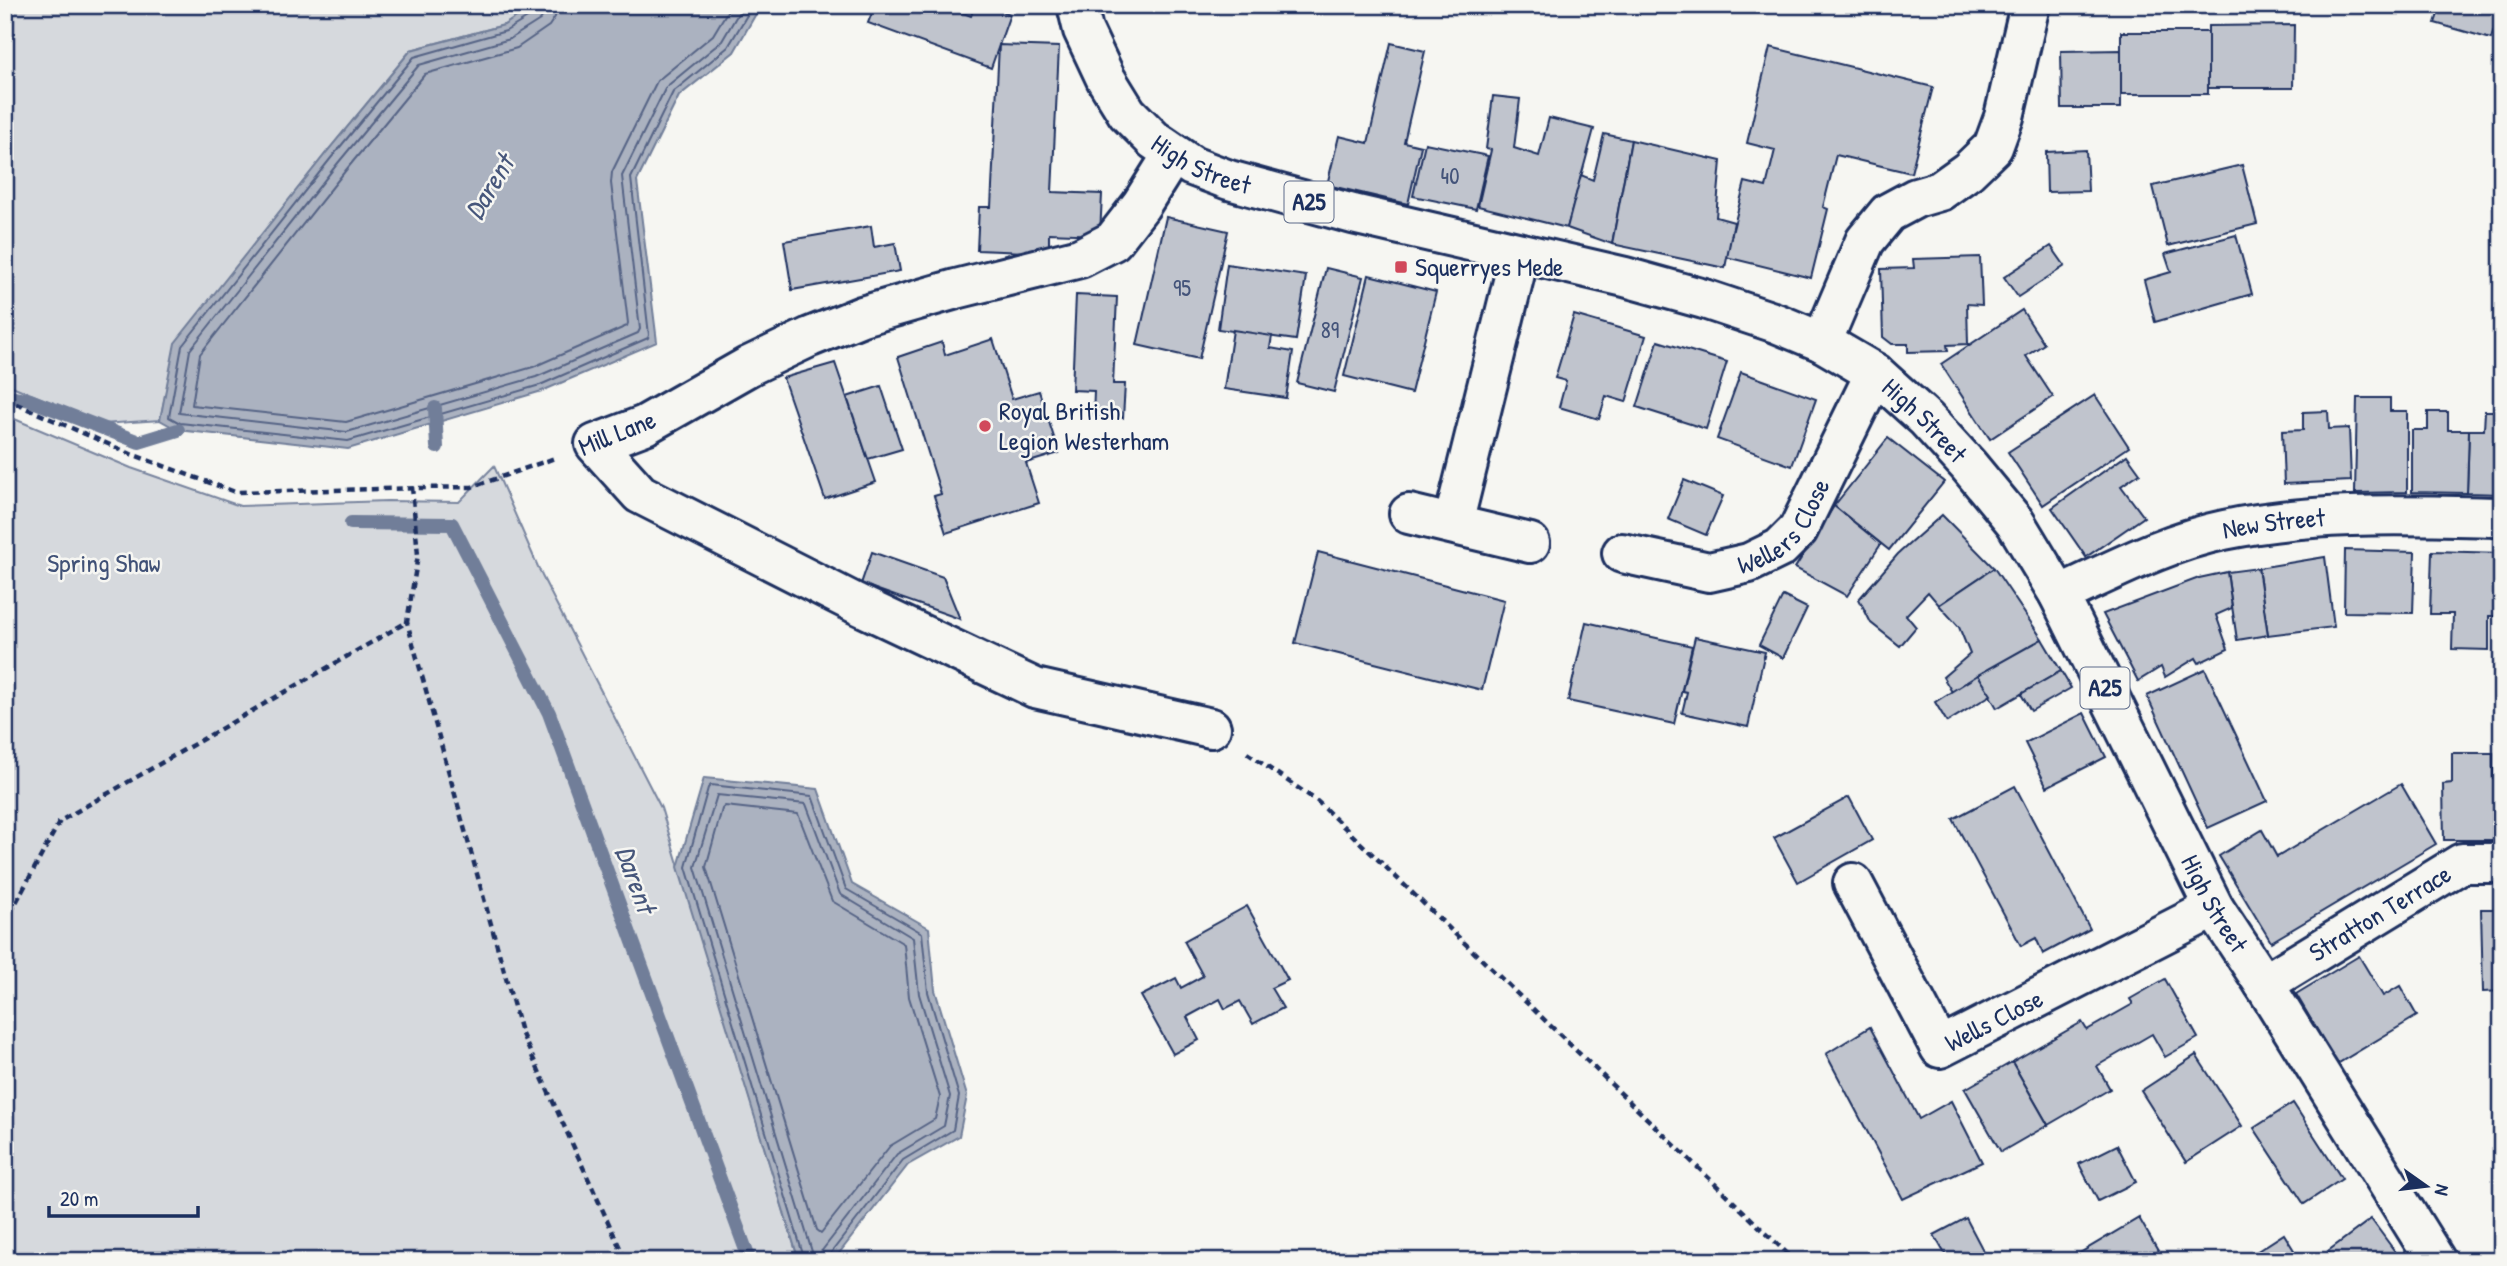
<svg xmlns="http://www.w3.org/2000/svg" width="2507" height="1266" font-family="'Patrick Hand',sans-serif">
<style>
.green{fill:#d6d9dd;stroke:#78849e;stroke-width:2}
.water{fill:#abb2c0;stroke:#717e99;stroke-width:2}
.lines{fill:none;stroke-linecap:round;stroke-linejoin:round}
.shore{stroke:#556385;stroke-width:2}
.stream{stroke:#717e99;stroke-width:14}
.building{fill:#c0c4cd;stroke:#1b2f5e;stroke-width:2}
.minor-casing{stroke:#1b2f5e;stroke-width:44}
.major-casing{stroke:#1b2f5e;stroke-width:44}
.path{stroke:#1b2f5e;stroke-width:4.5;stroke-dasharray:7 5;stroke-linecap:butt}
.minor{stroke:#f6f6f2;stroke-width:38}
.major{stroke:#f6f6f2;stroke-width:38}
.poi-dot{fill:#d1495b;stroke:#f6f6f2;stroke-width:2.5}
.labels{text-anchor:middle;stroke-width:5;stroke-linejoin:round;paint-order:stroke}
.number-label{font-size:23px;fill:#44547a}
.shield{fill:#f6f6f2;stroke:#5d6b8a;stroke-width:2}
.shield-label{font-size:24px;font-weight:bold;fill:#1b2f5e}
.street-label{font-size:26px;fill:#1b2f5e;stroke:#f6f6f2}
.poi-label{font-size:26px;fill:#1b2f5e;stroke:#f6f6f2;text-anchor:start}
.park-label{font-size:26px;fill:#405177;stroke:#f6f6f2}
.water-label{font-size:28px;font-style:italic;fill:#46567b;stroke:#f6f6f2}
</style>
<rect width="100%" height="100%" fill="#f6f6f2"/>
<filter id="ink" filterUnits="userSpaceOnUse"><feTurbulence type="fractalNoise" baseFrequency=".0143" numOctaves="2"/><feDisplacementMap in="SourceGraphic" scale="14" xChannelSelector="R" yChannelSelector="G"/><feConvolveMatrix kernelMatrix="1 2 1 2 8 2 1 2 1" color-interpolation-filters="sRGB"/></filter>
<g filter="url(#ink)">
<g class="green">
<polygon points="5,5 535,5 504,25 411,50 326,153 176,343 160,420 102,424 5,383"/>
<polygon points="5,415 131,468 240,506 387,501 459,502 494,466 542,576 661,808 799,1261 5,1261"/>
</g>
<g class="water">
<polygon points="535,5 761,5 734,52 679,96 637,181 657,342 542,391 348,449 178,430 160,420 175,343 326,153 411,50 504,25"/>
<polygon points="704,778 818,789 852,884 929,928 935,990 967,1096 959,1136 908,1165 833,1261 799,1261 678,867"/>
</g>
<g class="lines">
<g class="shore">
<polyline points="537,5 534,14 506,31 414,57 331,158 182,346 169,417 180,423 348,441 540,385 648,338 649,335 631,178 673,92 728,47 753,5"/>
<polyline points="546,5 545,13 540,20 510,39 419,65 338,163 190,350 179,413 347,432 536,377 638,333 640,329 622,176 666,87 722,41 743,5"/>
<polyline points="557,5 555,17 549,26 517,48 425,74 346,170 200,354 192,405 346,422 533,367 627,326 628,323 611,183 612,172 657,81 713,35 731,5"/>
<polygon points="717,795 806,804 840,894 913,938 919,994 950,1096 944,1126 897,1154 817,1257 813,1255 695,867"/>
<polygon points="725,806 798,814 832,901 904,944 909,997 940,1097 935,1119 890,1146 821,1233 817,1230 706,867 722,809"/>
<polyline points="805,1261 686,867 708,788 711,785 812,796 846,889 922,933 928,992 959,1096 953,1130 903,1160 830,1254 828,1261"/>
</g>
<g class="stream">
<polyline points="5,395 30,400 139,442 178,430"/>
<polyline points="435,408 437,447"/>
<polyline points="351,523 452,524 549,713 750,1261"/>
</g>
</g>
<g class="building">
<polygon points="875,5 942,5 971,16 975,5 987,5 1010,14 991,68 868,23"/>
<polygon points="2441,5 2502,5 2491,39 2435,23"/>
<polygon points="2294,25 2293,88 2208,88 2208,26"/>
<rect x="2121" y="32" width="87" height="62"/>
<polygon points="1391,43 1425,51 1404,142 1421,146 1408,204 1327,185 1339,136 1368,143"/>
<polygon points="999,45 1059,47 1052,192 1102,194 1100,235 1049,233 1049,253 977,250 979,207 991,207"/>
<polygon points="1770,47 1933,87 1911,173 1836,155 1823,207 1828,209 1811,278 1726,257 1745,182 1766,187 1775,150 1747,143"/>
<polygon points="2121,50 2121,108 2062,108 2061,51"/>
<polygon points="1493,96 1520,99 1514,148 1539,156 1549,118 1594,129 1567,228 1478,206 1491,150 1486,149"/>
<polygon points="1604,134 1631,140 1612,244 1567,228 1581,175 1593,180"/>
<polygon points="1631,140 1721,161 1716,217 1734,222 1725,268 1612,244"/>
<polygon points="1425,143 1488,156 1476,209 1413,196"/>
<polygon points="2086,150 2088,191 2047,192 2046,152"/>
<polygon points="2242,165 2257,224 2168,246 2153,186"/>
<polygon points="1166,217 1228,231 1199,359 1137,345"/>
<polygon points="871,226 874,247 895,243 900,271 792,290 784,241"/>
<polygon points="2236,235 2252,294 2155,322 2144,280 2171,272 2165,254"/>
<polygon points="2051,246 2065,266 2018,297 2004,277"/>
<polygon points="1980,257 1982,305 1967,304 1968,344 1947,345 1948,351 1908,352 1908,344 1892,344 1883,337 1881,269 1914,268 1913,259"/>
<polygon points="1227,264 1306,276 1296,340 1218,329"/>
<polygon points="1326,268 1363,277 1334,392 1297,383"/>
<polygon points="1369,275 1436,292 1411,393 1344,376"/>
<polygon points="1076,295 1117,297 1113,384 1125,384 1123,418 1093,417 1094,391 1072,390"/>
<polygon points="2022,310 2044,344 2026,356 2053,397 1990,439 1941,364"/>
<polygon points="1574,315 1646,336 1626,402 1606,396 1599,419 1559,407 1566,381 1555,378"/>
<polygon points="1233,330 1272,336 1270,348 1293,352 1286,398 1224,389"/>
<polygon points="993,339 1012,399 1039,391 1059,453 1026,463 1039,503 946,533 934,496 941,494 898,357 942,342 945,355"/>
<polygon points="1658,341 1727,362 1706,429 1637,407"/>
<polygon points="835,363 876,482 825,499 783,378"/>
<polygon points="1741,372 1816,399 1792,466 1717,439"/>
<polygon points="881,386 902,449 868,459 847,397"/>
<polygon points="2095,395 2129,447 2043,505 2008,452"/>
<polygon points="2357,398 2390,398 2390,411 2407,411 2407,492 2355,493"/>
<polygon points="2328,411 2329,429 2349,428 2351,481 2284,484 2282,431 2303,430 2303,412"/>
<polygon points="2485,411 2502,411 2502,494 2467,493 2469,430 2484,430"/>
<polygon points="2428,412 2448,412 2448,430 2469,430 2467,493 2412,492 2412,430 2428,430"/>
<polygon points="1888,438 1944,482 1889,550 1834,506"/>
<polygon points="2127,455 2140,473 2121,486 2144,517 2086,557 2052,508"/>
<polygon points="1684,480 1723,496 1706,535 1668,519"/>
<polygon points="1834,506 1881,544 1847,596 1795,568"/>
<polygon points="1942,515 1994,568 1939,605 1928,592 1906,615 1916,627 1900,646 1871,623 1859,599 1898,554"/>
<polygon points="2345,550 2415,552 2413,613 2344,612"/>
<polygon points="2432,551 2502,553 2502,616 2489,616 2489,650 2452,649 2453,614 2430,614"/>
<polygon points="872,552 943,577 960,619 861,584"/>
<polygon points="1318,552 1504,600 1482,690 1295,643"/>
<polygon points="2325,557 2334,627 2268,635 2258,568"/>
<polygon points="1994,568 2042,639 1952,692 1943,677 1970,654 1959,627 1939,605"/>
<polygon points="2258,568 2268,635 2237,640 2227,572"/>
<polygon points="2227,572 2232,608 2216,615 2228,649 2199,663 2196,658 2165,677 2161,667 2138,681 2103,614 2199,578"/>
<polygon points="1783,596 1807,608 1783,658 1759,645"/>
<polygon points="1586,622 1692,646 1674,724 1568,701"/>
<polygon points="1695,637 1765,652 1748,727 1682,713 1687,692 1682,691"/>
<polygon points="2042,639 2061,671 1997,708 1978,675"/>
<polygon points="2205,669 2267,801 2208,828 2147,696"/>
<polygon points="2061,671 2071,688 2031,711 2021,694"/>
<polygon points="1978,675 1991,695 1947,722 1935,702"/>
<polygon points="2084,713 2106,757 2047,787 2025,743"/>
<polygon points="2452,753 2493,753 2493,779 2502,779 2502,840 2444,840 2443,784 2452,783"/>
<polygon points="2401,784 2436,844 2271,942 2219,856 2262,830 2277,857"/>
<polygon points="2015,786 2090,929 2043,954 2036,938 2021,946 1953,819"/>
<polygon points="1849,797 1872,840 1798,882 1774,838"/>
<polygon points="1247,906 1288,980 1271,988 1283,1008 1253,1024 1240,1001 1225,1009 1220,999 1187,1017 1199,1040 1173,1054 1141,996 1176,978 1181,988 1203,976 1184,941"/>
<polygon points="2481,909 2502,909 2502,991 2483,992"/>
<polygon points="2359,956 2383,996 2400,986 2417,1016 2337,1064 2296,994"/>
<polygon points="2165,979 2198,1038 2165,1057 2152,1034 2097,1066 2110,1089 2048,1125 2012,1062 2082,1022 2087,1030 2133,1004 2130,999"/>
<polygon points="1870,1027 1919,1119 1951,1101 1982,1162 1903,1199 1826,1054"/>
<polygon points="2196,1055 2242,1126 2186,1162 2141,1091"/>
<polygon points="2012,1062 2048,1125 2001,1152 1965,1089"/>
<polygon points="2293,1103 2342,1179 2304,1204 2254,1128"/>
<polygon points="2117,1145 2136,1182 2098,1201 2079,1164"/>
<polygon points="1966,1218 1985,1254 1972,1261 1949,1261 1934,1235"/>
<polygon points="2139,1218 2158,1251 2142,1261 2071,1261 2070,1259"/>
<polygon points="2371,1219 2402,1261 2335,1261 2328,1251"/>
<polygon points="2284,1234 2300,1260 2257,1261 2253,1254"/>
</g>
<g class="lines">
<g class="minor-casing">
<g id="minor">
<polyline points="1173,154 1141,205 1113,241 1080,258 956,289 862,316 810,337 749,366 645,425 595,444 640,494 855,603 1035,688 1211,728"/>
<polyline points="1822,342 1865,241 1888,213 1916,198 1940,191 1968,171 1993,147 2004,117 2030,5"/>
<polyline points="1409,514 1530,543"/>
<polyline points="1453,524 1520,253"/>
<path id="s1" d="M 1622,553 L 1709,572 L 1749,563 L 1780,548 L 1798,530 L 1875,373"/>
<path id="s2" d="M 2059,595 C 2112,571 2166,542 2224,530 C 2315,511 2409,515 2502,517"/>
<path id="s3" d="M 1853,883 L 1940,1048 L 2214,908"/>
<path id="s4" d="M 2264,984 L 2462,863 L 2502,863"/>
</g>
</g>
<g class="major-casing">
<g id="major">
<path id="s5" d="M 1077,5 L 1083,30 L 1106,79 L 1127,113 L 1154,140 L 1192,166 L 1229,180 L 1353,214 L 1625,277 L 1704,299 L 1776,323 L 1822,342 L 1875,373 L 1926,419 L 1968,465 L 2015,522 L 2059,595 L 2214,908 L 2264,984 L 2436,1261"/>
</g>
</g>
<g class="path">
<polyline points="5,399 131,454 235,492 472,487 555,458"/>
<polyline points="412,487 418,555 407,622 521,1032 626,1261"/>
<polyline points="1247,753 1317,801 1795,1261"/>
<polyline points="5,923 60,821 407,622"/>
</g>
<use href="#minor" class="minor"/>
<use href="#major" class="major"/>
</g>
</g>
<g class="poi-dot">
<rect x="1394" y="260" width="14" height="14" rx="3.5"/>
<circle cx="985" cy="426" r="7"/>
</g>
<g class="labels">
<g class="number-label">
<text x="1450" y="184">40</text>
<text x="1182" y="296">95</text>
<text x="1330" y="338">89</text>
</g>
<g class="shield">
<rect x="1284.5" y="181.5" width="49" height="41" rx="5"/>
<rect x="2080.5" y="667.5" width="49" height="41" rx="5"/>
</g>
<g class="shield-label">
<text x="1309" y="210">A25</text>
<text x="2105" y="696">A25</text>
</g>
<g class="street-label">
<text dy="9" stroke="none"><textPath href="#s5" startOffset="212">High Street</textPath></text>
<text dy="9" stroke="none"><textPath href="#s5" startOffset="989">High Street</textPath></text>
<text transform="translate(617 433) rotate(-22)" y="9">Mill Lane</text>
<text dy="9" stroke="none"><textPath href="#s1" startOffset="182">Wellers Close</textPath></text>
<text dy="9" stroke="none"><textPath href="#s2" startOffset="228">New Street</textPath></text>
<text dy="9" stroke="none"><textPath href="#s5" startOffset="1556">High Street</textPath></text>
<text dy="9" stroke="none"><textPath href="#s4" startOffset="136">Stratton Terrace</textPath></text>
<text dy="9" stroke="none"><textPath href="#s3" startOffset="247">Wells Close</textPath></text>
</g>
<g class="poi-label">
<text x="1415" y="276">Squerryes Mede</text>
<text x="999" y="420">Royal British<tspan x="999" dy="30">Legion Westerham</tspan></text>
</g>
<g class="park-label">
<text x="104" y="572">Spring Shaw</text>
</g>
<g class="water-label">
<text transform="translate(489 187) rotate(-59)" y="10">Darent</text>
<text transform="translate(636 879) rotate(70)" y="10">Darent</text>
</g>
</g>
<rect width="2507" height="1266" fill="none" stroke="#f6f6f2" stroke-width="28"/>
<rect x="14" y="14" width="2479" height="1238" fill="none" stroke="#1b2f5e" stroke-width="2.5" filter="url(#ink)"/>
<g transform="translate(2426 1186) rotate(104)" stroke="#f6f6f2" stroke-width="5" paint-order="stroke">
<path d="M0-5L12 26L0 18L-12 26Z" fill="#1b2f5e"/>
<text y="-10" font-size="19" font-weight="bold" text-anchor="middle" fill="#1b2f5e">N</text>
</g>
<path d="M49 1206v10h149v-10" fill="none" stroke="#1b2f5e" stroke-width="3.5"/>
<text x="60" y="1206" font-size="21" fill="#1b2f5e" stroke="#f6f6f2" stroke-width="5" paint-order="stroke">20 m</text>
</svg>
